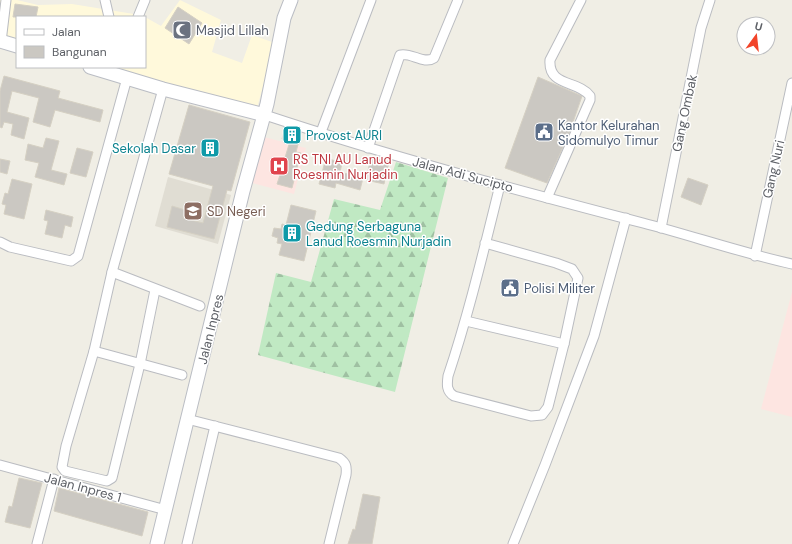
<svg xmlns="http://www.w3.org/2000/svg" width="792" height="544" font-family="'DM Sans',sans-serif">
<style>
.commercial{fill:#fff9db}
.education{fill:#e0ddd3}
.medical{fill:#fde5e1}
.forest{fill:url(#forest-firs)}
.building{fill:#cbc8c2;stroke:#d5d0c3}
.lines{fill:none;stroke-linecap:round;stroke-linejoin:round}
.minor-casing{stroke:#babcc1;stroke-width:11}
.secondary-casing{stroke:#babdc4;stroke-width:15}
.minor{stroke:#fff;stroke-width:9}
.secondary{stroke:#fff;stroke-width:13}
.labels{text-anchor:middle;stroke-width:3;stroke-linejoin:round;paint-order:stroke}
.worship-label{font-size:13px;fill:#5b616d;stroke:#fff;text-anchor:start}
.street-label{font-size:13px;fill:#5d6066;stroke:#fff}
.service-label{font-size:13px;fill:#4e5e75;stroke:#fff;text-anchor:start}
.culture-label{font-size:13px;fill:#0d838f;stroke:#fff;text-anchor:start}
.health-label{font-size:13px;fill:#be3a42;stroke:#fff;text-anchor:start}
.education-label{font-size:13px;fill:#785e54;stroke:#fff;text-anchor:start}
</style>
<defs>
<pattern id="forest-firs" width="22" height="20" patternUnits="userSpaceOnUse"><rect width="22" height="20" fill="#c0e9c3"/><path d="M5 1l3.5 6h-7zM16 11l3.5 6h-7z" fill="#9fc0a2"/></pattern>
</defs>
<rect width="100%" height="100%" fill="#f0eee5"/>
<g class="commercial">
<polygon points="0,0 17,0 38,5 72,4 140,15 145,17 17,17 17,41 0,37"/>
<polygon points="180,0 221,20 212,52 242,63 252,35 275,43 257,108 110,67 145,67 145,17 161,26"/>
</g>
<polygon class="education" points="168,177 231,195 218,244 155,226"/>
<g class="medical">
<polygon points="264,137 306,148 294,194 252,183"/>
<polygon points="792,292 792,417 761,409"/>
</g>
<polygon class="forest" points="396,162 448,178 395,392 258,355 276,273 311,282 334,199 380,210"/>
<g class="building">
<polygon points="15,4 38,7 36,17 13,17"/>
<polygon points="178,7 202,23 189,44 165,28"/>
<polygon points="4,76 60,91 58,98 103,110 100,122 55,110 50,127 33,122 39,98 12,91 7,112 29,118 24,139 11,135 13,124 4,122 2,128 0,127 0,91"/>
<polygon points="538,77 582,96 570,131 547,183 505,168"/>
<polygon points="189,105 250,122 231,191 227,190 214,239 167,227 172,206 185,210 183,218 203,223 213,186 169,174"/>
<polygon points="285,128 301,133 296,152 301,153 292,188 277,184 280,175 275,174 278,160 284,161 290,141 282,139"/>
<polygon points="46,138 59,141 51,170 67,174 64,185 35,177 39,163 25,160 28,144 43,148"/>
<polygon points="77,148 93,152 86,177 70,173"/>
<polygon points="371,157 389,162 384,184 366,180"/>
<polygon points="326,158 342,163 340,172 363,178 360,190 336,183 335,188 319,184"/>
<polygon points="0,159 10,161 7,174 0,172"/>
<polygon points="688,178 708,185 701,205 681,197"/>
<polygon points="12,179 32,184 24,219 4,214 6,205 2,204 5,193 8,194"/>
<polygon points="291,205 316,211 304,261 279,255 282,244 277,243 278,238 272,236 274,228 281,229 282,224 286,225"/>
<polygon points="46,210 73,217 71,227 65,225 62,238 45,234 48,221 44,220"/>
<polygon points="19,478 42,483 30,528 5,522 9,506 12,507"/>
<polygon points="59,488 148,512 142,536 54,511"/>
<polygon points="363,494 380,497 372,544 348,544 353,529 355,530"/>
</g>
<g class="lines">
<g class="minor-casing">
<g id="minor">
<polyline points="105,0 109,17"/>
<polyline points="138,17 145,0"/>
<polyline points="1,42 6,0"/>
<path d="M 265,115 C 389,156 516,190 643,223 C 693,236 742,253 792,264"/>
<polyline points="321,132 371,0"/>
<path d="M 368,148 L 400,55 C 411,52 424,65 434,58 L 458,0"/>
<path d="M 547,198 L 590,100 L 590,96 C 578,80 548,87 550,60 L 581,0"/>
<polyline points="661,228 701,28 710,0"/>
<polyline points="0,242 10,247 71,261 78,256 127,78"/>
<path d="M 485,243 L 556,263 L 572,269 L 578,278 L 564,344 L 548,407 L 542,415 L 531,416 L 454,396 C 446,391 447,384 448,376 C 469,313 484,249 500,185"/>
<polyline points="755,256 792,83"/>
<polyline points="112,272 200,306"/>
<polyline points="155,290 140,364 112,478 107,481 65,471 62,467 66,446 94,351 112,272 163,89"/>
<polyline points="466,321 564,344"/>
<polyline points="94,351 182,375"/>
<path d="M 187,419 L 339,458 C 346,463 347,466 346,475 L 329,544"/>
<polyline points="0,465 166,510"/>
<polyline points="37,544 54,479"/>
<polyline points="187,544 215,426"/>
<polyline points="513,544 545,465 594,336 626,218"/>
</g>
</g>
<g class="secondary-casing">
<g id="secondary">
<polyline points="0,41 17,46"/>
<polyline points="90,67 163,89 265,115"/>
<polyline points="157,544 243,191 267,104 284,18 291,0"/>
</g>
</g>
<use href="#minor" class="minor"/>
<use href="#secondary" class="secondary"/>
</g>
<defs>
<g id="mosque-square" transform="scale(1)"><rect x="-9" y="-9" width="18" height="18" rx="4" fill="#6b7280" stroke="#fff"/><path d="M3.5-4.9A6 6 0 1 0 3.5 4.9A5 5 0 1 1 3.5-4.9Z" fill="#fff"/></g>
<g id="civic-square" transform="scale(1)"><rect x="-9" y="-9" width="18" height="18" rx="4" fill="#5c6f8a" stroke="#fff"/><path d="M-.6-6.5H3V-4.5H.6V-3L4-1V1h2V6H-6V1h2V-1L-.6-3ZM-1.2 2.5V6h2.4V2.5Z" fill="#fff"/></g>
<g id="building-square" transform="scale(1)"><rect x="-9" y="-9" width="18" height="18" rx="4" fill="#0f9aa8" stroke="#fff"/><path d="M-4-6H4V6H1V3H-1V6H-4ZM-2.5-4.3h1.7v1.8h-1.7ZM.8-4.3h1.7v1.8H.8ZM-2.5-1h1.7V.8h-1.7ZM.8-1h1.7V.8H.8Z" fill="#fff"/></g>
<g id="hospital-square" transform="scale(1)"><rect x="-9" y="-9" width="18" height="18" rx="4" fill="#e0444e" stroke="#fff"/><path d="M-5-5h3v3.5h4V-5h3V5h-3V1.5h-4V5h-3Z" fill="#fff"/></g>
<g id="school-square" transform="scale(1)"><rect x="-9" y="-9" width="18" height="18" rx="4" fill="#8d6e63" stroke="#fff"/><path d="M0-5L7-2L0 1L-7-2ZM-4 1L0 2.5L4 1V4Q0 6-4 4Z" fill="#fff"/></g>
</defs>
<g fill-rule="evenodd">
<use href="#mosque-square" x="182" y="30"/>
<use href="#civic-square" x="544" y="132"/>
<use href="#building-square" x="292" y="135"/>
<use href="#building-square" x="210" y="148"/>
<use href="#hospital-square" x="279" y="166"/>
<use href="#school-square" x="193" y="211"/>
<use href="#building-square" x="292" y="233"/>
<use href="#civic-square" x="510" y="288"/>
</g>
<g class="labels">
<g class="worship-label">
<text x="196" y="35">Masjid Lillah</text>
</g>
<g class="street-label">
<text transform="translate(684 113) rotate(-78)" y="5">Gang Ombak</text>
<text transform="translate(773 169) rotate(-77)" y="5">Gang Nuri</text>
<text transform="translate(463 174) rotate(15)" y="5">Jalan Adi Sucipto</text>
<text transform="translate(210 329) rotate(-76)" y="5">Jalan Inpres</text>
<text transform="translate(83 487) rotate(15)" y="5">Jalan Inpres 1</text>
</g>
<g class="service-label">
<text x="558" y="130">Kantor Kelurahan<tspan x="558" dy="15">Sidomulyo Timur</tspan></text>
<text x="524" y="293">Polisi Militer</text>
</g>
<g class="culture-label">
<text x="306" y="140">Provost AURI</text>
<text x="196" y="153" text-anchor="end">Sekolah Dasar</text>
<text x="306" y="231">Gedung Serbaguna<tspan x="306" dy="15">Lanud Roesmin Nurjadin</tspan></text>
</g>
<g class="health-label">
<text x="293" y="164">RS TNI AU Lanud<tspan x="293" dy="15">Roesmin Nurjadin</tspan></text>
</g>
<g class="education-label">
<text x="207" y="216">SD Negeri</text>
</g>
</g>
<rect x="16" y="16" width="130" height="52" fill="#ffffff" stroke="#bebfc2"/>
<rect x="24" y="29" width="20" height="6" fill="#ffffff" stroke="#bebfc2"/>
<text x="52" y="36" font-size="12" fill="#5d6066">Jalan</text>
<rect x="24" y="46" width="20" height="12" fill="#cbc8c2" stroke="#bebfc2"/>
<text x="52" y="56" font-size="12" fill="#5d6066">Bangunan</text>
<g transform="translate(756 36) rotate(15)"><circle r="19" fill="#ffffff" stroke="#bebfc2"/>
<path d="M0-3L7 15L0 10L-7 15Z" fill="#f24429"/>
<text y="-6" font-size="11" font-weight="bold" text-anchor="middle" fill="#5d6066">U</text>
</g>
</svg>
